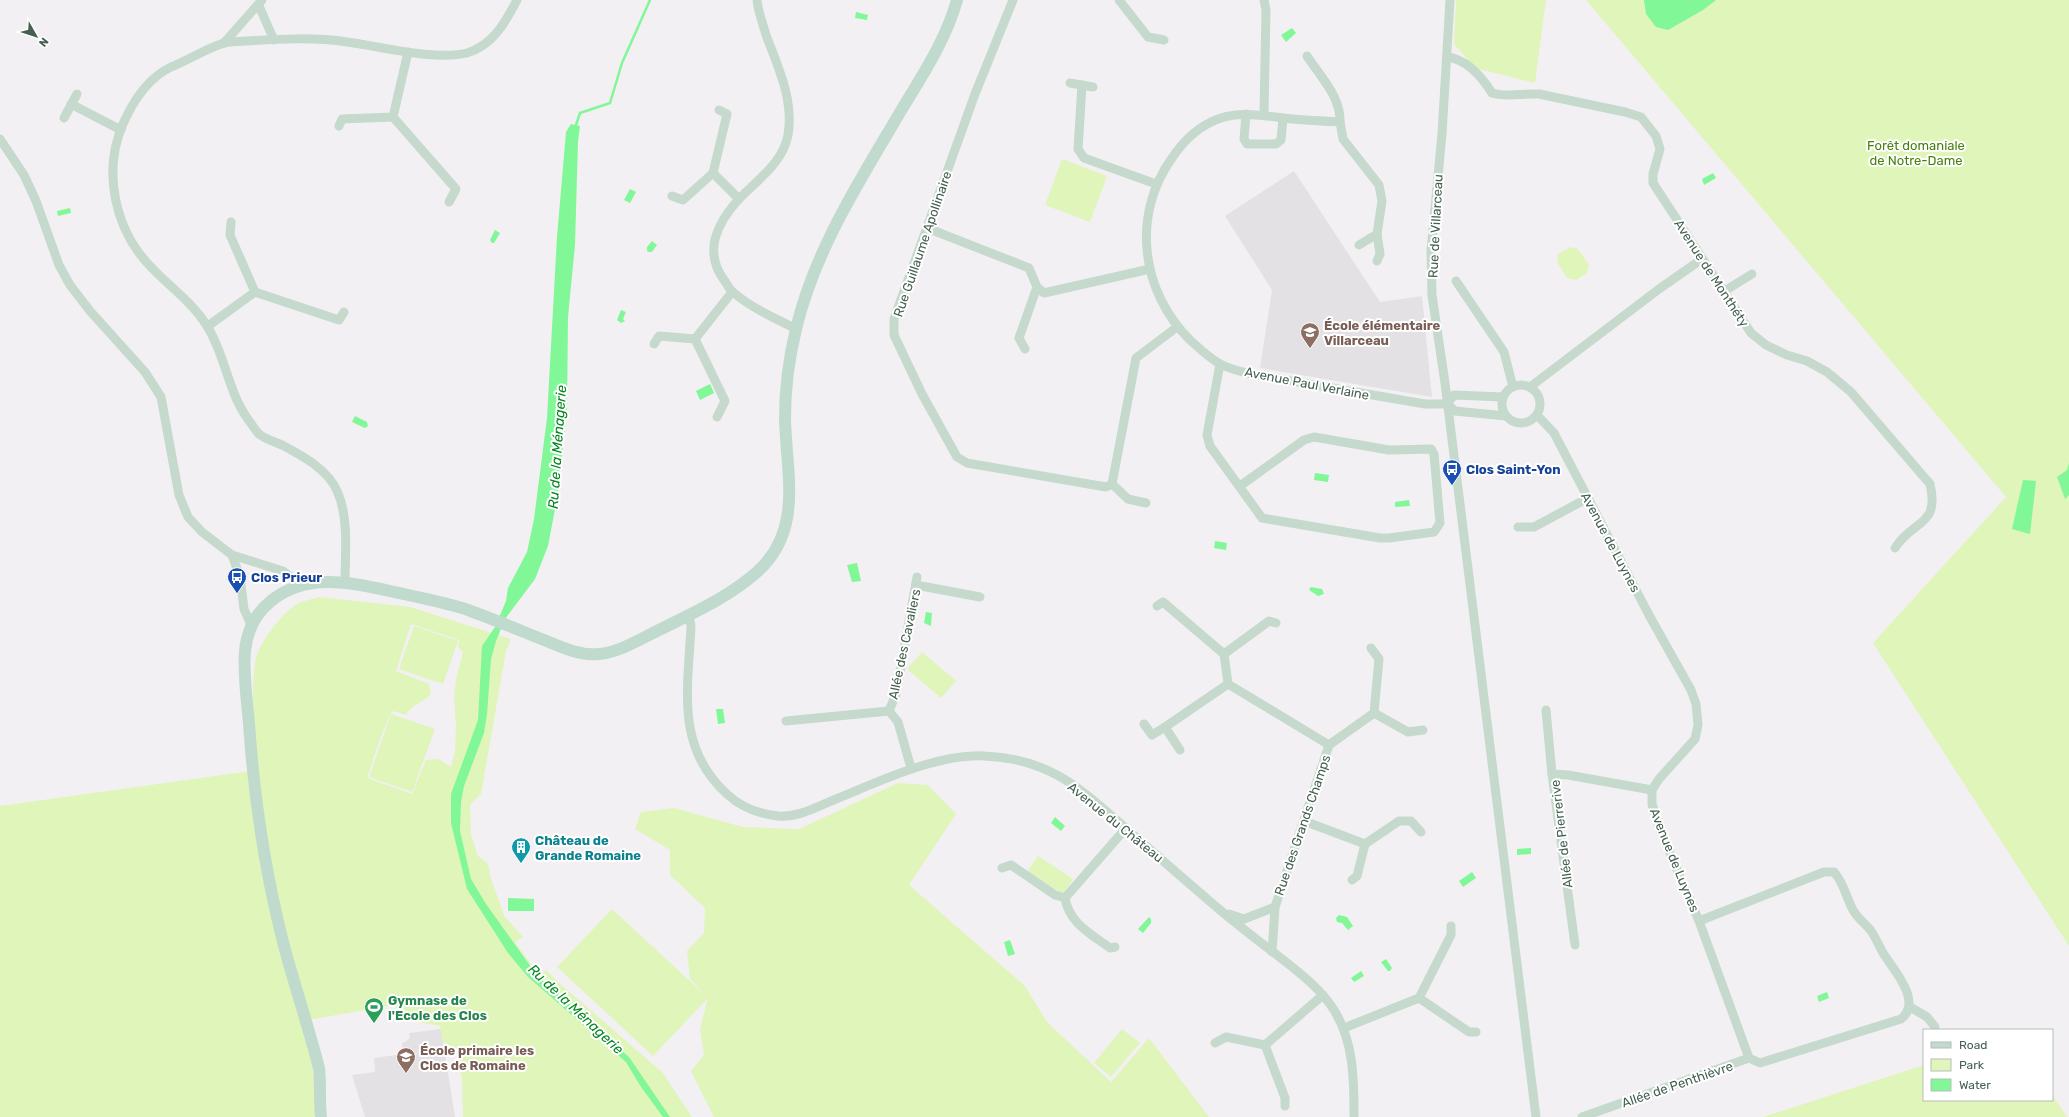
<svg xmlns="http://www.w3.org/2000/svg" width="2069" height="1117" font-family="Rubik,sans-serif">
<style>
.education{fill:#e4e1e5}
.green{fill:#dff5b9;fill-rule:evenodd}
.water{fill:#81f798}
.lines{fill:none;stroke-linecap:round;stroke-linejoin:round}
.stream{stroke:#81f798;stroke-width:2.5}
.street{stroke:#c5d9cd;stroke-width:9}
.secondary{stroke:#c0dbce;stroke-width:12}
.labels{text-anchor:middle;stroke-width:4;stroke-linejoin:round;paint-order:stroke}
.park-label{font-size:13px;fill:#48800c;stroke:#fff}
.street-label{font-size:13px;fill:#456051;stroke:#fff}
.education-label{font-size:13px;font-weight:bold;fill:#785e54;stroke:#fff;text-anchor:start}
.transit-label{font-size:13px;font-weight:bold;fill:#164399;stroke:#fff;text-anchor:start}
.culture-label{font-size:13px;font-weight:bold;fill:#0d838f;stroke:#fff;text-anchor:start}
.leisure-label{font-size:13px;font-weight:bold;fill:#27864d;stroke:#fff;text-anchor:start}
.water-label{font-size:14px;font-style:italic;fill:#05861e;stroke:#fff}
</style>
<rect width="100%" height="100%" fill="#f3f0f3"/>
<g class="education">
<polygon points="1294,171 1380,302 1422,296 1432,397 1260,368 1272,290 1225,216"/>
<polygon points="441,1029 455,1117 365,1117 352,1075 375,1072 374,1058 403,1054 402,1044 410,1038 409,1033"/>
</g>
<g class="green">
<polygon points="1456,0 1546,0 1535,83 1475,68 1454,44"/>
<polygon points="1586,0 2069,0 2069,946 1873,643 2006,497"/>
<polygon points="1062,159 1107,176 1090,222 1045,205"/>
<polygon points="1570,247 1578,249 1589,265 1587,273 1576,280 1567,278 1557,262 1558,254"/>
<path d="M 319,597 L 410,607 L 511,639 L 506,651 L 481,794 L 470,805 L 471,834 L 478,856 L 488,864 L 491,879 L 505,917 L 523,937 L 515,942 L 539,975 L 546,970 L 558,982 L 663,1073 L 692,1117 L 463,1117 L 462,1079 L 457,1049 L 443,1042 L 440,1026 L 417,1022 L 393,1005 L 303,1021 C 312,1051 315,1081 316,1113 L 314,1117 L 0,1117 L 0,806 L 257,770 C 256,735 250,698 255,663 C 257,645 284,609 301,602 C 307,600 313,599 319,597 ZM 411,624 L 459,640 L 458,647 L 463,652 L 456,679 L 454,697 L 456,726 L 455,751 L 451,767 L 439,759 L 426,760 L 412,794 L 367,778 L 381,736 L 391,713 L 393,711 L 406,715 C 412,703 424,703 431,694 L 429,684 L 396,671 Z"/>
<polygon points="414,626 458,641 443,684 399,669"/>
<polygon points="922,652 956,681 941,698 907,669"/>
<polygon points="391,714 435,729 412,792 369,777"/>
<polygon points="898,783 928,785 956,814 909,885 1025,986 1047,1022 1111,1082 1149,1038 1209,1117 714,1117 691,1071 704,1055 700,1029 708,998 653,1056 557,967 612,909 706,996 690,979 687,951 704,933 705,908 670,875 670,850 635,829 641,812 674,808 743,827 799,829"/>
<polygon points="1038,856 1073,879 1063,894 1027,872"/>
<polygon points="1122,1029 1140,1043 1111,1077 1094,1063"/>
<polygon points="1924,1065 1924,1100 2052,1100 2052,1094 2067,1117 1763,1117"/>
</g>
<g class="water">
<polygon points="1644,0 1716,0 1703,10 1668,30 1656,27 1646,14"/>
<polygon points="856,12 868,15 867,20 855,18"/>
<polygon points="1292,28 1296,33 1286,42 1281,35"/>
<polygon points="571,124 580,126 578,142 575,245 568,317 567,412 556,504 548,546 535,579 505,619 496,641 491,659 487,714 484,733 464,786 461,802 460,831 471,879 486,904 536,974 629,1057 670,1117 663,1117 641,1087 626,1062 528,977 508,953 467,889 451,823 451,794 478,720 482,646 495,627 506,601 508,588 527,552 534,519 547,418 557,237 566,132"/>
<polygon points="1713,173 1716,178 1704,185 1702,179"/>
<polygon points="630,189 636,192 630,203 624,200"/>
<polygon points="70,208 71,213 58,216 57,211"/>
<polygon points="495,230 500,233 494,243 492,243 490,240"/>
<polygon points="652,241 657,245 652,252 649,252 647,251 647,247"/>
<polygon points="621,310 626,312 623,319 625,321 621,323 617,320"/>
<polygon points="710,384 714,393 700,400 696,391"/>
<polygon points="355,416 367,422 368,426 365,428 352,422"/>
<polygon points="2069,463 2069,495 2065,499 2057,477 2067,470"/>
<polygon points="1315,473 1329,475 1328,482 1314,480"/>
<polygon points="2023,480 2036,481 2030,534 2012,529"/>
<polygon points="1409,500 1410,506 1395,507 1395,502"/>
<polygon points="1215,541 1227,543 1226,550 1214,548"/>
<polygon points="857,563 861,581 852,582 847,565"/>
<polygon points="1311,587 1322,589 1324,594 1318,596 1309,590"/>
<polygon points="926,612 932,613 931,626 924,623"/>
<polygon points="716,709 723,709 725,723 718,724"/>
<polygon points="1055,817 1065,826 1061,831 1051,823"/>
<polygon points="1531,848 1531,854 1517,855 1517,849"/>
<polygon points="1472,872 1476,878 1463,887 1459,881"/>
<polygon points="508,898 534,899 534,911 508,911"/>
<polygon points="1339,915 1347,917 1353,926 1348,930 1342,923 1337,922 1336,918"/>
<polygon points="1149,917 1151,919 1151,923 1143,933 1138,929"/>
<polygon points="1010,940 1015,954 1008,956 1004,942"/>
<polygon points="1386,959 1392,968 1390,971 1388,971 1381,962"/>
<polygon points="1361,971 1364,976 1354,982 1351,978"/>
<polygon points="1827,992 1829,998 1819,1002 1817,996"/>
</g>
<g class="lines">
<polyline class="stream" points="575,128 580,113 610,103 622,63 650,0"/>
<g class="street">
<path d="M 757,0 C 758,12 763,24 766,35 C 778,67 794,100 788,135 C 783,163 757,180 739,199 C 717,223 703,251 724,280 C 727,284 729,289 733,292 C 751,308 775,318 796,329"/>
<polyline points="1013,0 975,94 894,319 894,335 922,394 957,457 967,463 1106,487 1112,484 1136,358 1177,327"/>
<polyline points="1119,0 1148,37 1164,40"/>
<polyline points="1450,0 1442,134 1431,251 1432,295 1445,383 1536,1117"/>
<polyline points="259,6 274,40"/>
<polyline points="224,43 262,0"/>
<polyline points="408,52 393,117 456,189 449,202"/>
<path d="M 1307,56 C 1320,76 1341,97 1340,122"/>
<path d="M 1448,57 C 1467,60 1482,77 1492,93 C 1510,98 1521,93 1539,94 L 1625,112 L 1641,117 L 1656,136 L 1660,149 L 1653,174 L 1653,183 L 1751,333 L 1766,345 L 1787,355 L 1807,361 L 1827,372 L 1851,392 L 1930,484 C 1940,527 1913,519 1895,548"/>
<polyline points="1070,83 1093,87"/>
<polyline points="1082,85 1078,149 1084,158 1156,184"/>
<polyline points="71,104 121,130"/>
<polyline points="1246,114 1244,139 1247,144 1276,144 1281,140 1283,118"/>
<polyline points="1264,114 1266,10 1264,0"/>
<polyline points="64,118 77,94"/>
<polyline points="339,126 342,119 393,117"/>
<polyline points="0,139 24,175 36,201 59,265 70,285 90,311 145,372 161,397 179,495 188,517 202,532 232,555 283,571 302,585"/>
<polyline points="713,173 727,114 719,110"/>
<polyline points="713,173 739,199"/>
<polyline points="672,196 683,200 713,173"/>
<polyline points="927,228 1029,268 1037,287 1044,293 1150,269"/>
<path d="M 1377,234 L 1382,201 L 1379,185 L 1343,139 L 1340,122 C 1321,121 1301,120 1283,118 C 1259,115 1234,110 1211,122 C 1195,130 1182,143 1172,158 C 1131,215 1141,292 1190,340 C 1199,348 1209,358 1220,364 C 1243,375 1272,377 1297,382 C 1340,389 1382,397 1425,404 L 1447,404"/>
<polyline points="1359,245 1377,234 1380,254 1377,261"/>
<polyline points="1456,281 1504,352 1513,387"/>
<polyline points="255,292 339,320 344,312"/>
<polyline points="1723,292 1752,274"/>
<polyline points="208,326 255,292 230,235 231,222"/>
<polyline points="654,344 659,336 695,339"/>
<polyline points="1025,349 1019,338 1037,287"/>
<polyline points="1220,364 1207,435 1210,446 1262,518 1380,538 1389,538 1434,532 1440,523 1434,454 1431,449 1389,450 1314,437 1304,440 1240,486"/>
<circle cx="1521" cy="404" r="19"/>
<polyline points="1530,387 1659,289 1702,259"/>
<polyline points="1447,404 1455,411 1506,416"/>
<polyline points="1447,404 1454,395 1503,397"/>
<path d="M 1537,415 L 1554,433 L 1649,615 L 1691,690 L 1696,704 L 1698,725 L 1695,739 L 1659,779 L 1652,790 L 1652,804 L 1661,832 L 1699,921 L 1749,1058 L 1760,1063 L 1901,1019 C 1923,1002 1894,970 1883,953 C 1879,946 1876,938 1871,931 C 1866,924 1857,918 1853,910 C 1846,897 1844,883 1834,872 L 1824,872 L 1699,921"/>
<polyline points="717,417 725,401 695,339 732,292"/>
<polyline points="1112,484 1128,499 1146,503"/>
<polyline points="1518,527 1534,527 1588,498"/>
<polyline points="232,555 240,577 244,609 251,625"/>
<path d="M 345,583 C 345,556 349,519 338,493 C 329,470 303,456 282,445 C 275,442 265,439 259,434 C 256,431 253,426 250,422 C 228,394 226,356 207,326 C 193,303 170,287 152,268 C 115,231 102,172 123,124 C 133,101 148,78 171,67 C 188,60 204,50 221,44 C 229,41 238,42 246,41 C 278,39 315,37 347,42 C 379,46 435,61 467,53 C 493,45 505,23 517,0"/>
<polyline points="916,585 980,597"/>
<polyline points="1157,606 1163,602 1224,654"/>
<path d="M 689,615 L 691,626 C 688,689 675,748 728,795 C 741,807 760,814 778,816 C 798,818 818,806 836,799 C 878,782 938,753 985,756 C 1010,757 1035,763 1057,775 C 1081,788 1101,807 1121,824 C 1154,853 1187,882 1220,910 C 1237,924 1254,938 1272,951 C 1294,969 1318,985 1334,1010 C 1354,1042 1354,1080 1354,1117"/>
<polyline points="1224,654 1269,621 1276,623"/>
<polyline points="1224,654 1228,684"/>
<polyline points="1546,710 1552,774"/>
<polyline points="889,711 896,694 917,577"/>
<polyline points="1374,713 1408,732 1423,730"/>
<polyline points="786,721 889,711 898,722 911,768"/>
<polyline points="1144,724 1152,735 1165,727 1180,750"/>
<polyline points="1165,727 1228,684 1329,745 1275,907 1272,952"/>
<polyline points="1329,745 1374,713 1379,659 1371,648"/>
<polyline points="1304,821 1365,844 1399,821 1411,821 1421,832"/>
<polyline points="1002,868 1011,865 1055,895 1065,898 1126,828"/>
<polyline points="1352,880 1357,876 1365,844"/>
<path d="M 1065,898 C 1069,923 1091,934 1110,948 L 1115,947"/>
<polyline points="1229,914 1244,919 1275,907"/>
<polyline points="1575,945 1552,774 1568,775 1652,790"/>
<polyline points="1419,998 1469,1032 1476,1032"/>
<polyline points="1910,1007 1927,1017 1935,1027"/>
<polyline points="1344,1028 1419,998 1451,935 1451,926"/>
<polyline points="1215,1043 1226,1037 1265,1045 1323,995"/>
<polyline points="1265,1045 1285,1098 1285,1106"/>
<polyline points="1582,1117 1749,1058"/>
</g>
<path class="secondary" d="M 321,1117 C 319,1100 321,1085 319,1068 C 308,1025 294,984 283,942 C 265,871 254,797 249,724 C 247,701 243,673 245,651 C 247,631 256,613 271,601 C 310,569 360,585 404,594 C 425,599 447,603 468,610 C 493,619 519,630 544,640 C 561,647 580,656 599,654 C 620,652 640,639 659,630 C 693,613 729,597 757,572 C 804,530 786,473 785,418 C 785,389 789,358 796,329 C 815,249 861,179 902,109 C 923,74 946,40 957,0"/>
</g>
<defs>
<g id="school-pin" transform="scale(1)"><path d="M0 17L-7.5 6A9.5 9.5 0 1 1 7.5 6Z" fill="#8d6e63" stroke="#fff"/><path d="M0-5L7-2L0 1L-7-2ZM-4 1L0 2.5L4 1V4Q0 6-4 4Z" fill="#fff"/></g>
<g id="bus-pin" transform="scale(1)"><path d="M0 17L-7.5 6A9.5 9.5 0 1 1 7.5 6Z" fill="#1a4fb4" stroke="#fff"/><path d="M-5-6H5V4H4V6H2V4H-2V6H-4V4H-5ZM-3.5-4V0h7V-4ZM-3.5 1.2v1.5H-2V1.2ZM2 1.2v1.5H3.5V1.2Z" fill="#fff"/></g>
<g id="building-pin" transform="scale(1)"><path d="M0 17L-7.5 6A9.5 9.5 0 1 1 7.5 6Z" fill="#0f9aa8" stroke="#fff"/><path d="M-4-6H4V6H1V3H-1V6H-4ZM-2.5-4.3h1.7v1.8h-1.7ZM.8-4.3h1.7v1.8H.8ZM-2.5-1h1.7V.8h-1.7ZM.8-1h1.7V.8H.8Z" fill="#fff"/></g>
<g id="stadium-pin" transform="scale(1)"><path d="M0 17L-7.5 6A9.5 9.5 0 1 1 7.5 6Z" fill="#2e9e5b" stroke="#fff"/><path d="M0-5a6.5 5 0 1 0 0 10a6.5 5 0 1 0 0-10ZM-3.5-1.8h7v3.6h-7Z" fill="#fff"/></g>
</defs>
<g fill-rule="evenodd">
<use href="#school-pin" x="1310" y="332"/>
<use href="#bus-pin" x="1452" y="469"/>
<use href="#bus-pin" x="237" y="577"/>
<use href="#building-pin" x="521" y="847"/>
<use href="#stadium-pin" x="374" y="1007"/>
<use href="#school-pin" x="406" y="1057"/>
</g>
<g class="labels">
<g class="park-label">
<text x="1916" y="150">Forêt domaniale<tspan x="1916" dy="15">de Notre-Dame</tspan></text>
</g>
<g class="street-label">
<text transform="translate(1435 226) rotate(-87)" y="5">Rue de Villarceau</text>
<text transform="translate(922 244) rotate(-71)" y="5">Rue Guillaume Apollinaire</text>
<text transform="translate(1712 273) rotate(57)" y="5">Avenue de Monthéty</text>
<text transform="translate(1307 383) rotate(11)" y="5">Avenue Paul Verlaine</text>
<text transform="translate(1611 542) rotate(62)" y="5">Avenue de Luynes</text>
<text transform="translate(904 644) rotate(-78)" y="5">Allée des Cavaliers</text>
<text transform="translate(1116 822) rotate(39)" y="5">Avenue du Château</text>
<text transform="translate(1302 825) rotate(-71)" y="5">Rue des Grands Champs</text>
<text transform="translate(1561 834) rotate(-97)" y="5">Allée de Pierrerive</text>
<text transform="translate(1675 860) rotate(68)" y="5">Avenue de Luynes</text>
<text transform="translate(1677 1084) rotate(-19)" y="5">Allée de Penthièvre</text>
</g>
<g class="education-label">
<text x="1324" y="330">École élémentaire<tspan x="1324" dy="15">Villarceau</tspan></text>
<text x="420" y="1055">École primaire les<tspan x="420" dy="15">Clos de Romaine</tspan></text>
</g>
<g class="transit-label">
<text x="1466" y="474">Clos Saint-Yon</text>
<text x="251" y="582">Clos Prieur</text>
</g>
<g class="culture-label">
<text x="535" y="845">Château de<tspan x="535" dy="15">Grande Romaine</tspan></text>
</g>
<g class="leisure-label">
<text x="388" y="1005">Gymnase de<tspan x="388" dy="15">l'Ecole des Clos</tspan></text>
</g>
<g class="water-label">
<text transform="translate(557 447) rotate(-86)" y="5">Ru de la Ménagerie</text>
<text transform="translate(576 1009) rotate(43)" y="5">Ru de la Ménagerie</text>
</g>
</g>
<rect x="1923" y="1029" width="130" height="72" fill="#ffffff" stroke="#b5bfb9"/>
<rect x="1931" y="1042" width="20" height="6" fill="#c0dbce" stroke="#b5bfb9"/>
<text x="1959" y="1049" font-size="12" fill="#456051">Road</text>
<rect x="1931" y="1059" width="20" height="12" fill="#dff5b9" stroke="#b5bfb9"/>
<text x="1959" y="1069" font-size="12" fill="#456051">Park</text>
<rect x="1931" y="1079" width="20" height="12" fill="#81f798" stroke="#b5bfb9"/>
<text x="1959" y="1089" font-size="12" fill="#456051">Water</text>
<g transform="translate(36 36) rotate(129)" stroke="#ffffff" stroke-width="3" paint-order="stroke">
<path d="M0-3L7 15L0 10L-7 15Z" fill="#456051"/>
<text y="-6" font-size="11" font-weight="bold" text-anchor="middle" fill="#456051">N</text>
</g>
</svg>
